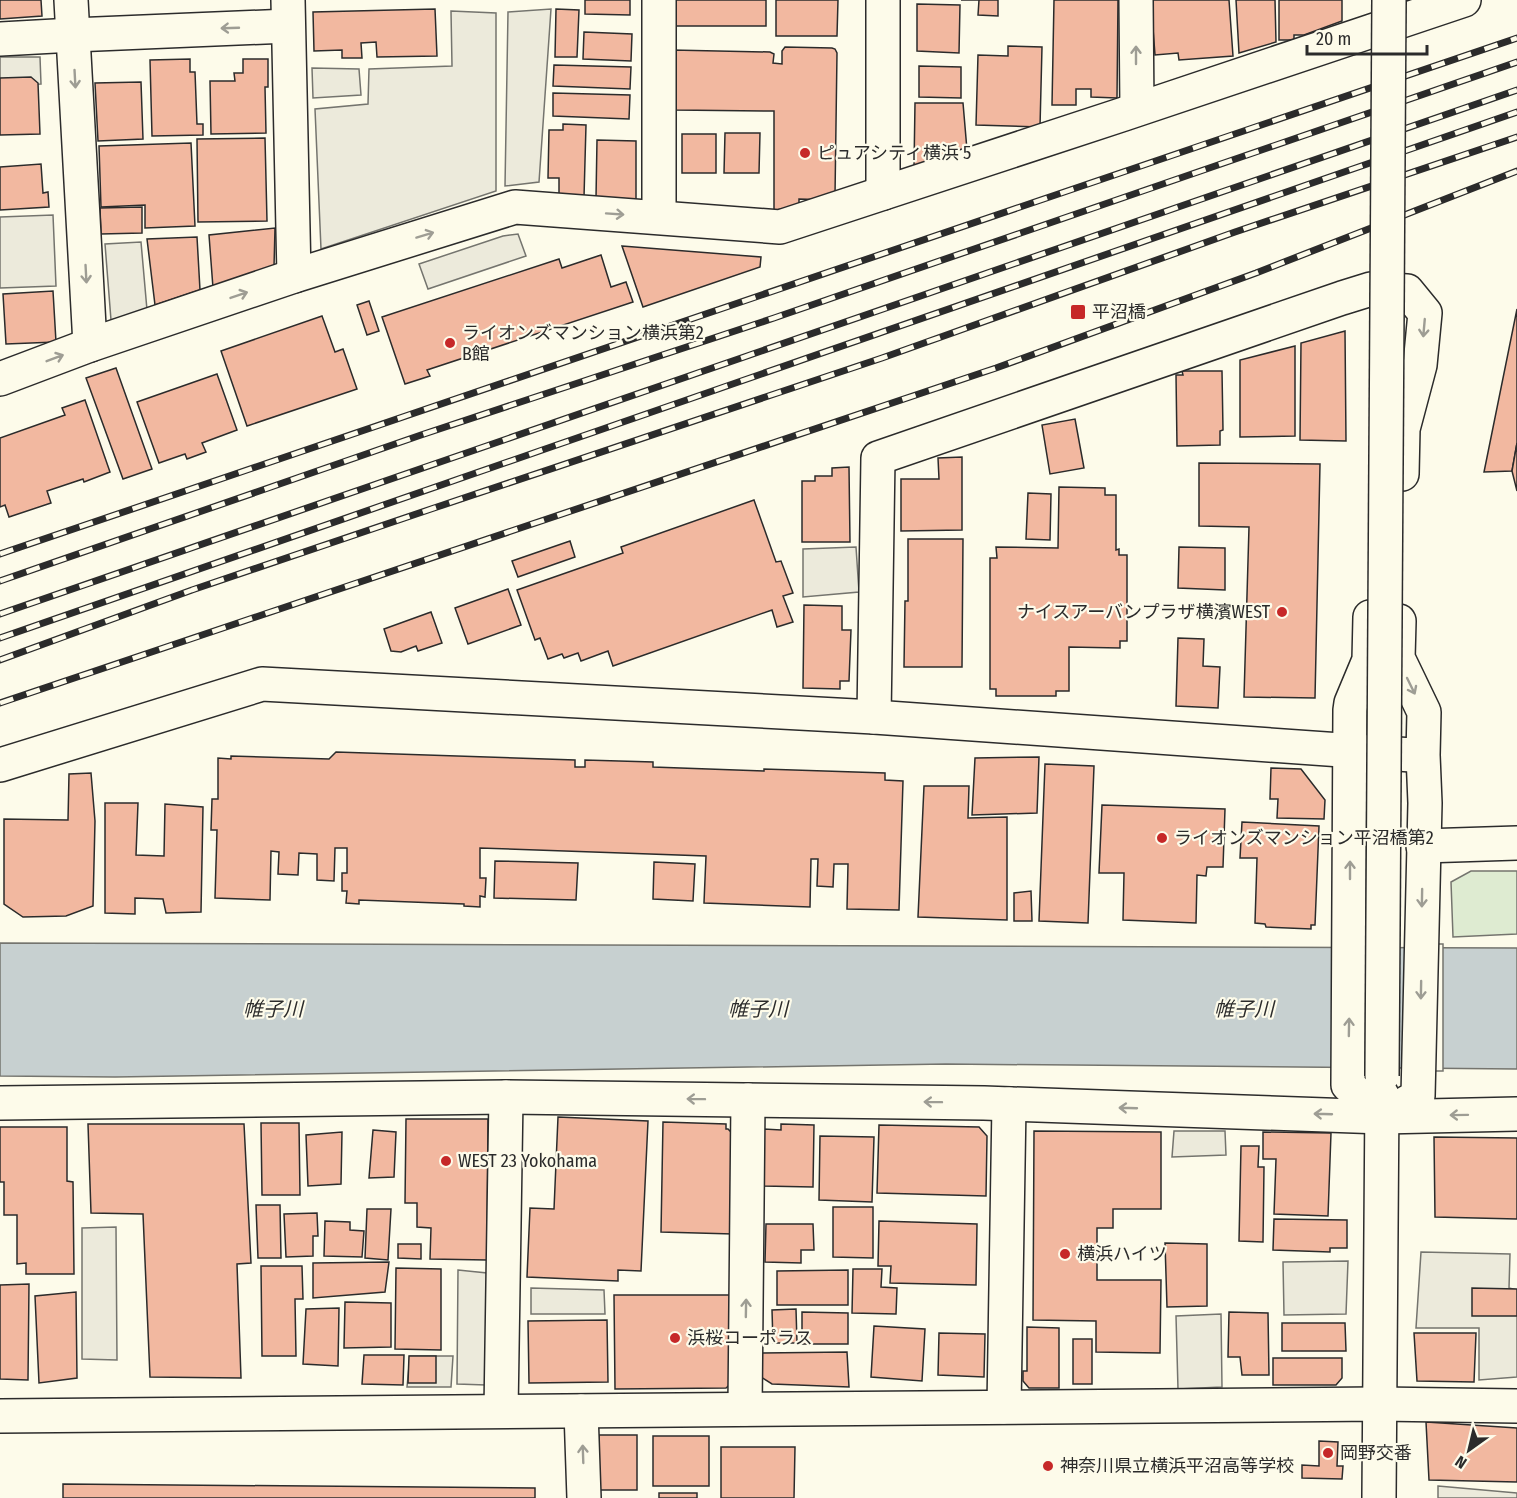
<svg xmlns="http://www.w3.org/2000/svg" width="1517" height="1498" font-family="'Fira Sans Condensed','Noto Sans JP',sans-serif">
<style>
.green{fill:#deebd1;stroke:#74746e;stroke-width:1.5}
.parking{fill:#eceadb;stroke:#74746e;stroke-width:1.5}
.water{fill:#c7d0d0;stroke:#74746e;stroke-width:1.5}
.pier{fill:#fdfbea;stroke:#74746e;stroke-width:1.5}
.building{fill:#f2b8a0;stroke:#2b2b2b;stroke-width:1.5}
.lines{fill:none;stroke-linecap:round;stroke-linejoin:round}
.minor-casing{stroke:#2b2b2b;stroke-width:36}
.minor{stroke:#fdfbea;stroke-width:33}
.rail-casing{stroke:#2b2b2b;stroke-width:7}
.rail{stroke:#fdfbea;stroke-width:4.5;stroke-dasharray:14;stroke-linecap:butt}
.minor-bridge-casing{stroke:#2b2b2b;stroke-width:36;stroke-linecap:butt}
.minor-bridge{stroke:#fdfbea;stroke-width:33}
.oneway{stroke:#9e9d94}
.poi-dot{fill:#c62828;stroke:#fdfbea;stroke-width:2}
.labels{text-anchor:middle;stroke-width:4.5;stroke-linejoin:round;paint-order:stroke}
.poi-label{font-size:18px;fill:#2b2b2b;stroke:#fdfbea;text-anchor:start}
.water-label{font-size:20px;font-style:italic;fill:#2b2b2b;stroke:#fdfbea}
</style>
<rect width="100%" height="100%" fill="#fdfbea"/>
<polygon class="green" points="1471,871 1517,871 1517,934 1453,937 1451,882"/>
<g class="parking">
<polygon points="551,9 539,182 505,186 508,12"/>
<polygon points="451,11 496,13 496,191 321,249 315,109 368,104 369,69 452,66"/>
<polygon points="0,57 40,57 41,84 0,85"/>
<polygon points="312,68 359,69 361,95 313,98"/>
<polygon points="53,215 56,286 0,288 0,217"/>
<polygon points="518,234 526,256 428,289 419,264 503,236"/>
<polygon points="141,242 147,310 111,320 105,244"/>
<polygon points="856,547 859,592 803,597 803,549"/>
<polygon points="1174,1131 1225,1131 1226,1155 1172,1157"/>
<polygon points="116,1227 117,1360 82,1359 82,1228"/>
<polygon points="1421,1252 1510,1254 1509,1288 1517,1290 1517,1377 1479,1380 1479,1328 1416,1328"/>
<polygon points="1348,1261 1346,1314 1284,1315 1283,1262"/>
<polygon points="458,1270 487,1273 486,1385 457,1384"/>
<polygon points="531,1288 604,1290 605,1314 531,1314"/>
<polygon points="1221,1314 1222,1387 1178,1389 1176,1316"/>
<polygon points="410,1356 453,1356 451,1387 407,1387"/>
<polygon points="1438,1486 1517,1493 1517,1498 1438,1498"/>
</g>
<polygon class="water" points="0,943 1517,948 1517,1069 946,1064 115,1077 0,1076"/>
<polygon class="pier" points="1410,944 1443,944 1443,1071 1409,1071"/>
<g class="building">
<polygon points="0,0 41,0 42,16 0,19"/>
<polygon points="585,0 630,0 630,15 585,14"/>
<rect x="676" y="0" width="90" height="26"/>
<polygon points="776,0 838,0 837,36 776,36"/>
<polygon points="961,0 998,0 998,16 978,15 979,0"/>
<polygon points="1054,0 1118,0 1117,98 1091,97 1091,89 1076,89 1076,105 1052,105"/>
<polygon points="1153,0 1229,0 1233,56 1179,60 1178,53 1155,55 1151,2 1153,2"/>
<polygon points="1236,0 1275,0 1276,42 1239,53"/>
<polygon points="1279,0 1342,0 1342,21 1304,35 1294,35 1294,40 1279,40"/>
<polygon points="917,4 960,5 959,53 917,51"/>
<polygon points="435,9 437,56 377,57 376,42 361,43 362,58 342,58 342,50 314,51 313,12"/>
<polygon points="556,9 579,10 577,57 555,57"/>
<polygon points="584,32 632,34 631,61 583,59"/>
<polygon points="1008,46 1042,47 1040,127 976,125 978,55 1008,56"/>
<polygon points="785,47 832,48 835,49 837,53 835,196 832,200 799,199 799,212 774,211 774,111 674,110 672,50 770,52 774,54 773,63 782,64 782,51"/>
<polygon points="190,59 190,72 195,72 197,124 203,124 203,135 152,136 150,60"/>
<polygon points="243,59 268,59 268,87 265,87 266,133 211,134 210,81 235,81 234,73 243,73"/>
<polygon points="554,65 631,67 630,89 553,86"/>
<polygon points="919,66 961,67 961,98 919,97"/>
<polygon points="31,77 38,83 40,134 0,135 0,78"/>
<polygon points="141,82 143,139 98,141 95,83"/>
<polygon points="553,93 630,95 629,119 553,116"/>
<polygon points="915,103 963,103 967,150 914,167"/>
<polygon points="563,124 586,125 584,197 559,196 559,178 548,178 549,130 563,130"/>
<polygon points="725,133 760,133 759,173 724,173"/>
<rect x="682" y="134" width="34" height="39"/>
<polygon points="265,138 267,221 198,222 197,139"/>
<polygon points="597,140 636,141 636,199 596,198"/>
<polygon points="191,143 195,226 145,228 145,205 101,207 99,146"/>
<polygon points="41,164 43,193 48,192 49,207 0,210 0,167"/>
<polygon points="142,207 142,233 101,234 100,208"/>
<polygon points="275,228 274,267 213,288 209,235"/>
<polygon points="197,237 200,290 155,305 147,239"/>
<polygon points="622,246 761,257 760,267 643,307"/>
<polygon points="601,255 611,287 626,282 633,302 427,370 430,376 405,384 382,317 559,259 562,268"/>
<polygon points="53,291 56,342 6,344 3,294"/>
<polygon points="369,301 379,331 367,335 357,305"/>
<polygon points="1517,309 1517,443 1512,471 1484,472"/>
<polygon points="322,316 335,352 343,349 357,389 247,426 221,351"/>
<polygon points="1345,331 1346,441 1300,440 1301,343"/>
<polygon points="1295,346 1295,436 1240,437 1240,360"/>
<polygon points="116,368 152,469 123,479 86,378"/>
<polygon points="1182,371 1222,371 1223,430 1220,431 1220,445 1177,446 1176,375 1183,375"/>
<polygon points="217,374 237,430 202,443 206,452 187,459 185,454 159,463 137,402"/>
<polygon points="85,400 110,472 84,482 83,479 47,491 51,503 9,517 5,505 0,507 0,438 65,415 62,408"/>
<polygon points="1075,419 1084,468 1050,474 1042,425"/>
<polygon points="1517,443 1517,491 1512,471"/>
<polygon points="962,457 962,530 901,531 901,479 939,479 938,458"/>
<polygon points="1199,463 1320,464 1315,698 1244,697 1249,527 1199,526"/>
<polygon points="849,467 850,542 802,542 802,481 815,481 815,476 832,476 832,468"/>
<polygon points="1059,487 1105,488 1105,495 1116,495 1116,550 1119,549 1119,555 1127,555 1127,641 1120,641 1120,648 1069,647 1069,691 1056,691 1056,696 996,696 996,689 990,689 990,558 997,558 996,547 1058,548"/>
<polygon points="1028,493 1051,494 1050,540 1026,539"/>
<polygon points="754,500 776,562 781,561 793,593 783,596 793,622 777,627 772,610 613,666 608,651 581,661 578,653 564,658 562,654 548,659 540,638 535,640 517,590 623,553 621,547"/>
<polygon points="908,539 963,539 962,667 904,667 905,601 908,601"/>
<polygon points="570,541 575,557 518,577 512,561"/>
<polygon points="1179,547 1225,548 1225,590 1178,588"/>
<polygon points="508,589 521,625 468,644 455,608"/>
<polygon points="804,605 842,606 842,630 851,630 849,681 840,681 840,689 803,688"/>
<polygon points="431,612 442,643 418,651 416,646 401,652 391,651 384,629"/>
<polygon points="1178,638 1204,639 1203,666 1220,667 1218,708 1176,706"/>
<polygon points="336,752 575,760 575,767 585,767 585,760 653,762 653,767 764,771 764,769 885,773 885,780 903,781 899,910 847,909 848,864 834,864 833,887 817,886 818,859 811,859 810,907 704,903 706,856 480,848 480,878 486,878 485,897 480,896 480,907 464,906 464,904 359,900 359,904 346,903 347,891 342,891 342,873 347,873 347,848 335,848 334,881 317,880 317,854 299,853 298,875 278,874 279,852 271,851 270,900 215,898 217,830 211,830 212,799 218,799 218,758 231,759 231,756 329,759"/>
<polygon points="1039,757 1037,813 972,815 975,758"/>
<polygon points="1045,764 1094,766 1088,923 1039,921"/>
<polygon points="1271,768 1301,769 1325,800 1324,819 1277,818 1278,799 1270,799"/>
<polygon points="91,773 95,821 93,906 66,916 23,917 4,904 4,819 68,820 69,774"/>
<polygon points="924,786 969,786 968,818 1007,817 1007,920 918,917"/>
<polygon points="105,803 138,803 136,855 164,856 165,804 203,807 201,912 166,913 163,899 135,898 135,914 105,913"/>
<polygon points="1102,805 1225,809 1223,867 1207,867 1206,876 1197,875 1196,923 1123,920 1124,873 1099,873"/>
<polygon points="1242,822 1319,826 1315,925 1311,925 1311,929 1266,927 1265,924 1255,923 1257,858 1240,858"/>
<polygon points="495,861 578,863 576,900 494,898"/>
<polygon points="654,862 695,864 693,901 653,899"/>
<polygon points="1031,891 1032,921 1014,921 1014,893"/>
<polygon points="558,1117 648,1121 641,1271 618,1270 618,1281 527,1277 530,1208 554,1209"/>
<polygon points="406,1119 488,1119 487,1260 430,1259 431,1228 417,1227 417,1203 405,1203"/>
<polygon points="663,1122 726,1124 726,1129 728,1129 735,1136 733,1234 661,1232"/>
<polygon points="261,1123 299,1123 300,1195 262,1195"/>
<polygon points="88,1124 244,1124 251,1263 237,1264 241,1378 150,1377 143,1214 91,1213"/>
<polygon points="781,1124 814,1125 813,1187 763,1186 764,1129 781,1130"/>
<polygon points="879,1125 979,1127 987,1136 986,1196 877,1193"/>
<polygon points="0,1127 67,1127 67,1181 73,1182 74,1274 26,1274 26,1263 17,1264 17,1215 4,1215 4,1182 0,1182"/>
<polygon points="373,1130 396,1132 394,1177 369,1178"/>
<polygon points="1034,1131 1161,1132 1161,1209 1113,1209 1113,1228 1097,1228 1097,1280 1161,1280 1160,1353 1096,1352 1096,1321 1033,1320"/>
<polygon points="342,1132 341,1184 308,1186 306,1135"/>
<polygon points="1263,1132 1331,1133 1328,1216 1274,1214 1276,1159 1263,1159"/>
<polygon points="820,1136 874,1137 872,1202 819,1200"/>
<polygon points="1434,1137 1517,1138 1517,1219 1435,1217"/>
<polygon points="1241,1146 1259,1146 1258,1167 1264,1167 1263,1242 1239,1241"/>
<polygon points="256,1205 280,1205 281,1258 258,1258"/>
<polygon points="833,1207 873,1207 873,1258 833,1257"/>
<polygon points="367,1209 391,1209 388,1260 365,1258"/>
<polygon points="317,1213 318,1236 313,1236 313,1256 286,1257 284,1214"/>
<polygon points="1274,1219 1347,1220 1347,1248 1330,1248 1330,1252 1273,1250"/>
<polygon points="325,1221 350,1222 350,1230 364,1231 362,1257 324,1256"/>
<polygon points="879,1221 977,1224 976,1285 890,1283 891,1266 878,1266"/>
<polygon points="766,1224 813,1224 814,1250 801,1250 801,1263 765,1262"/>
<polygon points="1165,1243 1207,1244 1207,1306 1167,1307"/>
<polygon points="398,1244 421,1244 421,1259 398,1258"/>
<polygon points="389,1262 385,1292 313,1298 313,1263"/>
<polygon points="261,1266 302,1266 303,1299 295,1299 296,1356 262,1356"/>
<polygon points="396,1268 441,1269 441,1350 395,1349"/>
<polygon points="853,1269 882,1269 881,1287 897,1288 896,1314 852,1313"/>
<polygon points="848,1270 848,1305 777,1305 777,1271"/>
<polygon points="29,1284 28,1380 0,1379 0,1285"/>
<polygon points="1472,1288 1517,1289 1517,1316 1472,1316"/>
<polygon points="76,1292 77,1378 39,1383 35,1296"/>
<polygon points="614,1295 734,1295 735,1380 726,1388 615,1389"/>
<polygon points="345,1302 391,1303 391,1347 344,1348"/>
<polygon points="339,1308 338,1366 303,1364 306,1309"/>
<polygon points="796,1309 797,1343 773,1343 772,1310"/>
<polygon points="802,1312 848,1313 848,1344 802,1344"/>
<polygon points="1229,1312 1268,1313 1269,1375 1242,1375 1240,1357 1228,1357"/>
<polygon points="607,1320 608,1382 529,1383 528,1321"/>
<polygon points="1282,1323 1345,1323 1346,1351 1282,1351"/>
<polygon points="874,1326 925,1329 922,1381 871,1377"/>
<polygon points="1027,1327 1059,1328 1059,1388 1029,1388 1023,1381 1023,1371 1027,1371"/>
<polygon points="939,1333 985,1334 984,1377 938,1375"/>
<polygon points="1414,1333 1476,1333 1474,1382 1417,1381"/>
<rect x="1073" y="1339" width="19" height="45"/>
<polygon points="847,1352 849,1387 772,1384 761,1377 761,1353"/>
<polygon points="364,1355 404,1355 403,1385 362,1384"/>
<polygon points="409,1356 436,1356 436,1383 408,1383"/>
<polygon points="1273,1358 1342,1358 1342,1378 1336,1385 1273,1385"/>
<polygon points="1426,1422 1517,1428 1517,1482 1429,1480"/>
<rect x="599" y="1435" width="38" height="55"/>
<rect x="653" y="1436" width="56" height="50"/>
<polygon points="1319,1441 1338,1442 1337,1466 1343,1466 1342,1479 1302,1478 1302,1465 1319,1466"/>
<polygon points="721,1447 795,1447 794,1498 721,1498"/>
<polygon points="63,1484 535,1488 535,1498 63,1498"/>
<rect x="659" y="1493" width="38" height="5"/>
</g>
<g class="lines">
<g class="minor-casing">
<g id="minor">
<polyline points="71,0 90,345"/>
<polyline points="288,0 294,276"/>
<polyline points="1136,0 1137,109"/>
<polyline points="0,39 73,35 288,26"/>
<polyline points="883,193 883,0"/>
<polyline points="659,217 659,0"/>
<polyline points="0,379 90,345 294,276 515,207 780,227 1124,114 1464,0"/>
<polyline points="1370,617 1369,660 1351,703 1350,710 1348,1085 1382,1117"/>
<polyline points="874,717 878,458 1342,298 1371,289 1407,291 1425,313 1420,365 1403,429 1402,474"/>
<polyline points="0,765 262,684 874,717 1412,755"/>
<polyline points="1423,846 1517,843"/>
<polyline points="0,1103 506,1097 984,1103 1382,1117 1517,1114"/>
<polyline points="1382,1117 1418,1096 1425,803 1423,755 1424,712 1398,658 1399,621"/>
<polyline points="1004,1407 1009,1104"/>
<polyline points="745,1409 748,1100"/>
<polyline points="501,1411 506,1097"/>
<polyline points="581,1411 584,1498"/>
<polyline points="0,1416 1379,1404 1517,1406"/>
<polyline points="1379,1498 1382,1095"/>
</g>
</g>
<use href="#minor" class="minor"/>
<g class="rail-casing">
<g id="rail">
<polyline points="0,554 1517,38"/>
<polyline points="0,581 421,435 774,318 1517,62"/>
<polyline points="0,614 1517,90"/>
<polyline points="0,638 1517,112"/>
<polyline points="0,660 192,590 434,508 882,358 1235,232 1517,137"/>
<polyline points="0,703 996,368 1256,273 1517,171"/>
</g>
</g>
<use href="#rail" class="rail"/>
<g class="minor-bridge-casing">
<polyline id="minor-bridge" points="1382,1076 1389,0"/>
</g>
<use href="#minor-bridge" class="minor-bridge"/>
</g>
<defs><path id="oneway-shaft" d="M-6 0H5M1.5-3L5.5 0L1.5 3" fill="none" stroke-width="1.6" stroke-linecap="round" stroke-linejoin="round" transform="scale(1.5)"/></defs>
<g class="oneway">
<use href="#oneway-shaft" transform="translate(230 28) rotate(178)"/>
<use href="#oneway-shaft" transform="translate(1136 55) rotate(-90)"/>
<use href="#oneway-shaft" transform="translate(75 79) rotate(87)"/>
<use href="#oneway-shaft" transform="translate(615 214) rotate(4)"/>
<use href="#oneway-shaft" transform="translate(425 235) rotate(-17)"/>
<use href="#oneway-shaft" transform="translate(86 274) rotate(87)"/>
<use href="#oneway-shaft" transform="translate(239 295) rotate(-19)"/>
<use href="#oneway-shaft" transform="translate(1424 328) rotate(95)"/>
<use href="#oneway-shaft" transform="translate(55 358) rotate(-21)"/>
<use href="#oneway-shaft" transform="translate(1411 686) rotate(64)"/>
<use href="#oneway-shaft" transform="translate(1350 870) rotate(-90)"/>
<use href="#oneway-shaft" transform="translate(1422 898) rotate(91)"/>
<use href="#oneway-shaft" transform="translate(1421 990) rotate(91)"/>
<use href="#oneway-shaft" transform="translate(1349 1027) rotate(-89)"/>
<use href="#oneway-shaft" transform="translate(696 1099) rotate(-179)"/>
<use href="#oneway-shaft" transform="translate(933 1102) rotate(-179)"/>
<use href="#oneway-shaft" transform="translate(1128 1108) rotate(-178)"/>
<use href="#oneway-shaft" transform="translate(1323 1114) rotate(-178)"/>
<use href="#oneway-shaft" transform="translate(1459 1115) rotate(179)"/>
<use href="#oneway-shaft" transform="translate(746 1308) rotate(-89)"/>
<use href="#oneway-shaft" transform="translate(583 1454) rotate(-92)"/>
</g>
<g class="poi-dot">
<circle cx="805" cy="153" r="6"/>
<rect x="1070" y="304" width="16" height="16" rx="3"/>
<circle cx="450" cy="343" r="6"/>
<circle cx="1282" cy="612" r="6"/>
<circle cx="1162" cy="838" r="6"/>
<circle cx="446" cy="1161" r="6"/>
<circle cx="1065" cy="1254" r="6"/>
<circle cx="675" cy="1338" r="6"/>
<circle cx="1328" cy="1453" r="6"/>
<circle cx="1048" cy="1466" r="6"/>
</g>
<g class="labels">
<g class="poi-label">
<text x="817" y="159">ピュアシティ横浜 5</text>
<text x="1092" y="318">平沼橋</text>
<text x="462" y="339">ライオンズマンション横浜第2<tspan x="462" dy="21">B館</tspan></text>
<text x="1270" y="618" text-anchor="end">ナイスアーバンプラザ横濱WEST</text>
<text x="1174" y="844">ライオンズマンション平沼橋第2</text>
<text x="458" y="1167">WEST 23 Yokohama</text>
<text x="1077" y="1260">横浜ハイツ</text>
<text x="687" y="1344">浜桜コーポラス</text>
<text x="1340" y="1459">岡野交番</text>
<text x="1060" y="1472">神奈川県立横浜平沼高等学校</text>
</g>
<g class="water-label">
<text x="273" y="1016">帷子川</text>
<text x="758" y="1016">帷子川</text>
<text x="1244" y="1016">帷子川</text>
</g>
</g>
<g transform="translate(1469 1450) rotate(214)" stroke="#fdfbea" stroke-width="4.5" paint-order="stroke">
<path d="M0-4.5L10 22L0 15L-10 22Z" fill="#2b2b2b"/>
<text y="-9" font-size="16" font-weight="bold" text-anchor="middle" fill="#2b2b2b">N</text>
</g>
<path d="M1307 45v9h120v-9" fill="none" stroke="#2b2b2b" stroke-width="3"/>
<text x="1316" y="45" font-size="18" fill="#2b2b2b" stroke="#fdfbea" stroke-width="4.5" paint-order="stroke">20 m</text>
</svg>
